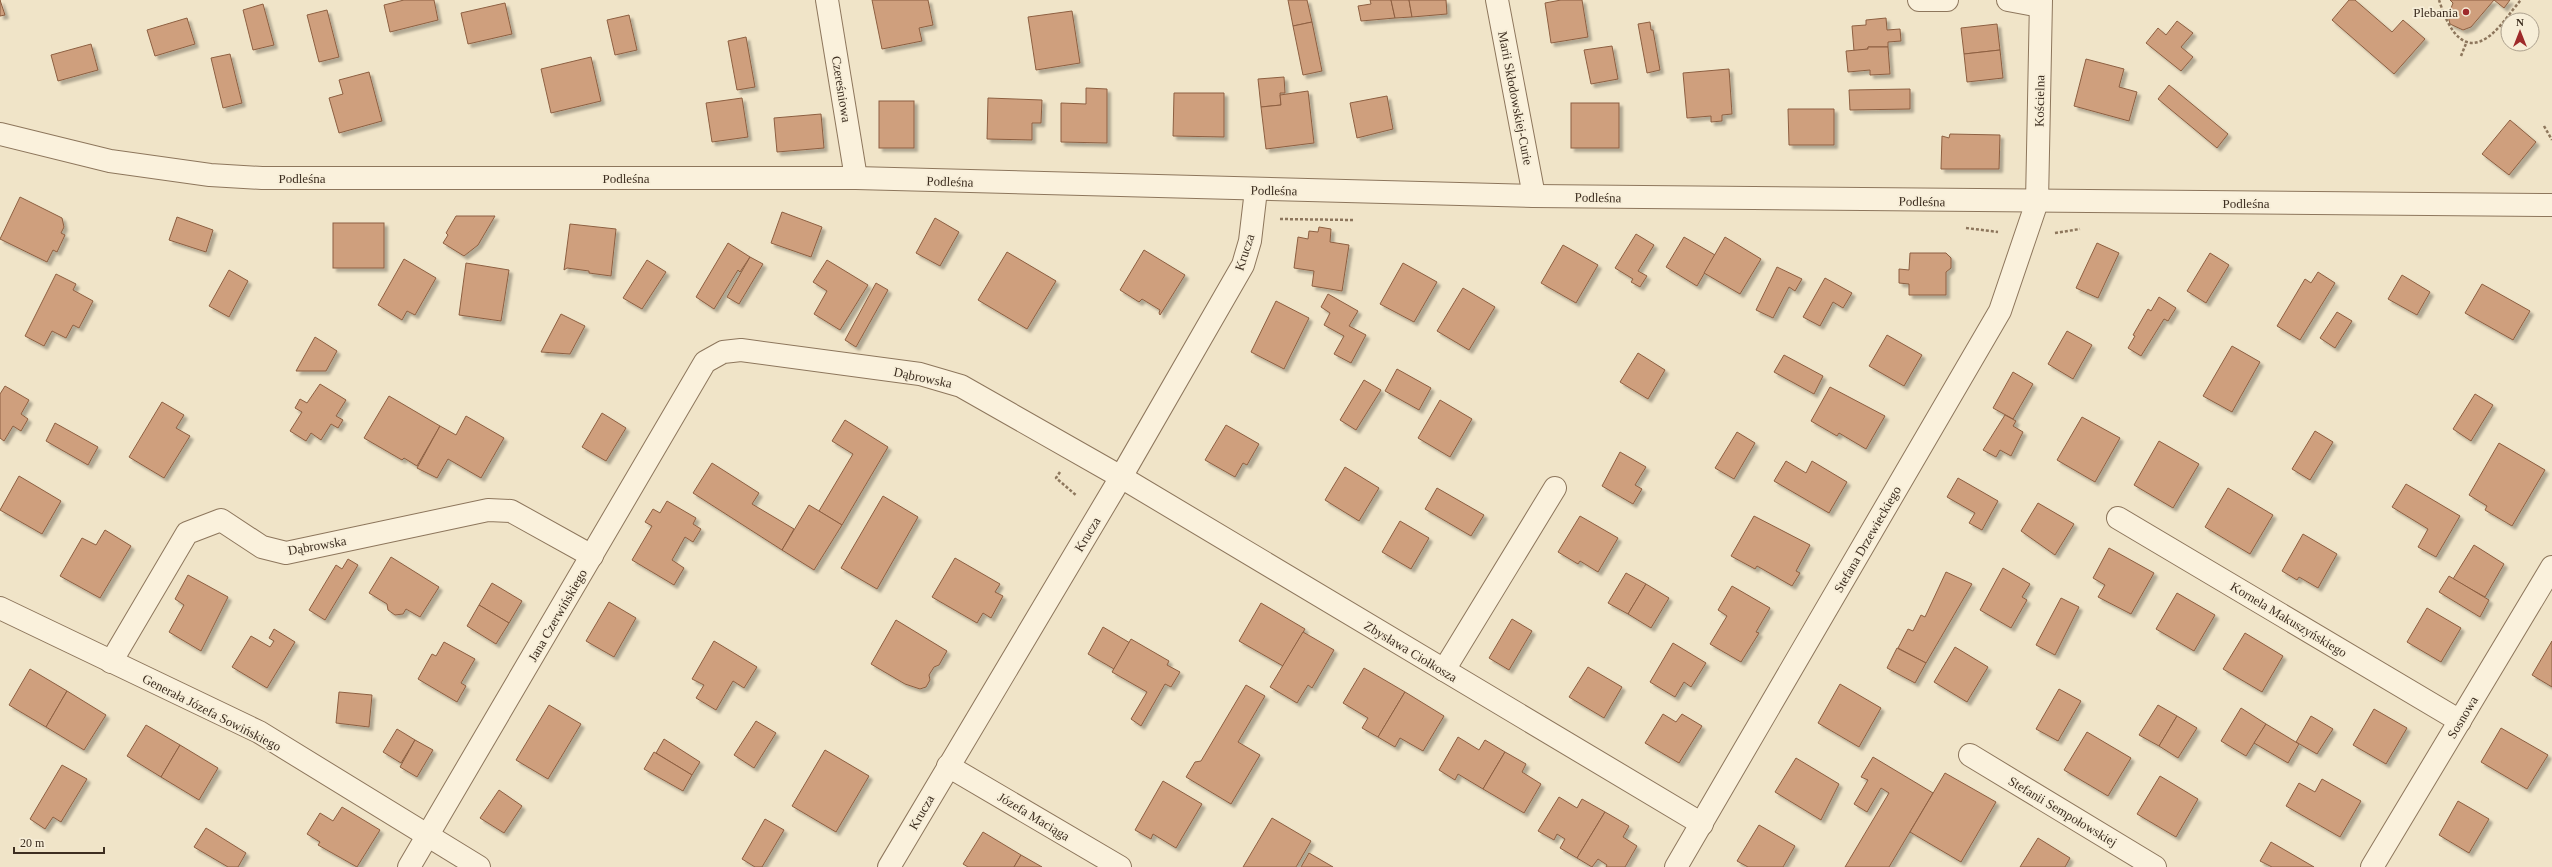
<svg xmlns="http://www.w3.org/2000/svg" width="2552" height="867" font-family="Georgia,serif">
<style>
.building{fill:#cf9f7d;stroke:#8d5f41;filter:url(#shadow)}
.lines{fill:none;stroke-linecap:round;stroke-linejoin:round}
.minor-casing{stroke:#8d765c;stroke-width:24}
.path{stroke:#8d765c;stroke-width:2.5;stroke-dasharray:3 2;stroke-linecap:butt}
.minor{stroke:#faf1dc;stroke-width:22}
.poi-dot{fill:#9e2a2b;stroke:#f7eed8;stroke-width:1.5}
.labels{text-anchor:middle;stroke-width:3.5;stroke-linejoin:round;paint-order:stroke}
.poi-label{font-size:13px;fill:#3d2e20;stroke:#f7eed8;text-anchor:end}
.street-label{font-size:13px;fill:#3d2e20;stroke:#f7eed8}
</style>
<defs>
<filter id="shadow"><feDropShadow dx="3.5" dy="3.5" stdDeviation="1" flood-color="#0004"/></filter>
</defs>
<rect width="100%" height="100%" fill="#f0e4c8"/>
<g class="building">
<polygon points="0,0 5,15 0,16"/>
<polygon points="404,0 434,0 438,20 390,32 384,5"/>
<polygon points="872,0 928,0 933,25 919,28 922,41 882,49"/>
<polygon points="1288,0 1307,0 1312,22 1293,26"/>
<polygon points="1370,0 1391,0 1395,18 1361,21 1358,6 1371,4"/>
<polygon points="1391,0 1409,0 1412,17 1395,18"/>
<polygon points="1409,0 1446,0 1447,14 1412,17"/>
<polygon points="1561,0 1582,0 1588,37 1551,43 1545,3"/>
<polygon points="2349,0 2355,0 2392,32 2403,20 2425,39 2394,74 2332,20"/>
<polygon points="2450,0 2494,0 2471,27 2463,30 2450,24 2448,16 2453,3"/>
<polygon points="2494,0 2510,0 2504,8"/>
<polygon points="505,3 512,34 468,44 461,13"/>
<polygon points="263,4 274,45 253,50 243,10"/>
<polygon points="327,10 339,57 319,62 307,15"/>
<polygon points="1072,11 1080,63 1036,70 1028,17"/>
<polygon points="629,15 637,50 615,55 607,20"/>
<polygon points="187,18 195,44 155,56 147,30"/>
<polygon points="1886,18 1887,30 1900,29 1901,41 1888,42 1888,47 1868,47 1868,49 1854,51 1852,26 1866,25 1866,20"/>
<polygon points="2177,21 2193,33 2181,47 2193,57 2181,71 2146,43 2158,28 2166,35"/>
<polygon points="1312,22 1322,71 1303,75 1293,26"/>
<polygon points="1650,22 1651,30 1653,30 1660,70 1647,73 1638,24"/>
<polygon points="1997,24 2000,50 1964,54 1961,28"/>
<polygon points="746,37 755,87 737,90 728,41"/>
<polygon points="91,44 98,70 58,81 51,55"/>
<polygon points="1612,46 1618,79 1591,84 1584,50"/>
<polygon points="1868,47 1888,47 1890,74 1870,75 1870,70 1848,72 1846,51 1868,49"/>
<polygon points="2000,50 2003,78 1967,82 1964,54"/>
<polygon points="230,54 242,103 223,108 211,58"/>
<polygon points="591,57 601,101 551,113 541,69"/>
<polygon points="2086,59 2124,69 2119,87 2137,92 2129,121 2074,106"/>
<polygon points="1729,69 1732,114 1722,115 1722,121 1711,122 1711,116 1687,118 1683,73"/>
<polygon points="369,72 382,121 339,133 329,98 343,94 339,80"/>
<polygon points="1284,77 1285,93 1280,93 1281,105 1261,107 1258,79"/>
<polygon points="2169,85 2228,134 2217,148 2158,99"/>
<polygon points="1086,88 1107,89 1107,143 1061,142 1061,103 1086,104"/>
<polygon points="1910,89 1910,109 1850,110 1849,90"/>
<polygon points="1308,91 1314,143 1266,149 1261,107 1281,105 1280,95"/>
<polygon points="1174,93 1224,93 1224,137 1173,136"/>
<polygon points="1387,96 1393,129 1357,138 1350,103"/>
<polygon points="742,98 748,137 712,142 706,103"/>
<polygon points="988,98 1042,100 1041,123 1032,123 1032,140 987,139"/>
<rect x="879" y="101" width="35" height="47"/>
<rect x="1571" y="103" width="48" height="45"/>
<polygon points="1788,109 1834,109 1834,145 1789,145"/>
<polygon points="821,114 824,148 777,152 774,118"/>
<polygon points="2510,120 2536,142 2509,175 2482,154"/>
<polygon points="1950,134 2000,135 1999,169 1941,169 1942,136 1949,138"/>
<polygon points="20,197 62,218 64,227 61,233 65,235 57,252 53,250 47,262 0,239"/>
<polygon points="782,212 822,227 811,257 771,243"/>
<polygon points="456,216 495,216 478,245 464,256 443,243 448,235 446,233"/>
<polygon points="177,217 213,230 206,252 169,240"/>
<polygon points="935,218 959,232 940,266 916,253"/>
<rect x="333" y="223" width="51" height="45"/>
<polygon points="570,224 616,229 611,276 589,273 589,271 567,268 564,270"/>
<polygon points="1319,227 1331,229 1330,242 1349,245 1342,291 1312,286 1314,271 1294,268 1298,237 1308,239 1309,231 1318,232"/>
<polygon points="1636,234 1654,245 1638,271 1647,276 1640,287 1631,282 1633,279 1615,268"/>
<polygon points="1684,237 1715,255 1697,286 1666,267"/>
<polygon points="1725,237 1761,259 1740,294 1704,273"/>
<polygon points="728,243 750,257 740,272 738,270 714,309 696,297"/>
<polygon points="2097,243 2119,253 2098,298 2076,288"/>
<polygon points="1563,245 1598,265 1576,303 1541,283"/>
<polygon points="1144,250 1185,275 1160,315 1159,313 1160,310 1142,299 1139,302 1120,290"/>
<polygon points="1007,252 1056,281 1027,329 978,300"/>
<polygon points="1910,253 1946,253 1951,258 1951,268 1946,272 1946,295 1909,295 1909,284 1899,283 1899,269 1909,270"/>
<polygon points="2210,253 2229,265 2206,303 2187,291"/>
<polygon points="750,257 763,264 739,304 727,297"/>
<polygon points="404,259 436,278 415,315 407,311 402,320 378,305"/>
<polygon points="647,260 666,272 642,309 623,298"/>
<polygon points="827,260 868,285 840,330 814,314 827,291 813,282"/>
<polygon points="466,263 509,270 501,321 459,315"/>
<polygon points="1403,263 1437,282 1414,322 1380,304"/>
<polygon points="1777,267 1802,279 1795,291 1789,287 1773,318 1756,310"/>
<polygon points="229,270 248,281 229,317 209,306"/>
<polygon points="2318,272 2335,283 2300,340 2277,326 2305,279 2311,283"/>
<polygon points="56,274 76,284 73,290 93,301 79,328 73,325 66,338 52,331 44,346 25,336"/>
<polygon points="2402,275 2430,292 2417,315 2388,299"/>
<polygon points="1825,278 1852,293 1843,308 1833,302 1820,326 1803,317"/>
<polygon points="876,283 888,290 856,347 845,340"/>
<polygon points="2482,284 2530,311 2513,340 2465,313"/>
<polygon points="1463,288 1495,307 1469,350 1437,331"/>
<polygon points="1328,294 1358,311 1349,326 1366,335 1351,363 1334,354 1344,336 1324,325 1330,313 1321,307"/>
<polygon points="2159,297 2176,308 2168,321 2164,319 2141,356 2128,348 2135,336 2133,335 2148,309 2151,311"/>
<polygon points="1276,301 1309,318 1284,369 1251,352"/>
<polygon points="2337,312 2352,321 2335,348 2320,338"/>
<polygon points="561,314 585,326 570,354 541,352"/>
<polygon points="2067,331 2092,345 2073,379 2048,364"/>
<polygon points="1887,335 1922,355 1904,386 1869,366"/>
<polygon points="315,337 337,351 326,371 296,371"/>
<polygon points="2232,346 2260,362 2232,412 2203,396"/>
<polygon points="1638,353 1665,370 1648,399 1620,382"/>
<polygon points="1784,355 1823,376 1814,394 1774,372"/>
<polygon points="1397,369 1431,388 1419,410 1385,391"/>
<polygon points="2013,372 2033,384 2013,419 1993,408"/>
<polygon points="1364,380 1381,390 1356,430 1340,420"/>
<polygon points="320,384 346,400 336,416 343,420 338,428 331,424 321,440 311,433 306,441 290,431 302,412 295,408 300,399 307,403"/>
<polygon points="5,386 29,400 21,414 28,419 21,431 13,426 4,441 0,438 0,394"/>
<polygon points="1830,387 1885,416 1866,449 1839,433 1837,436 1811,421"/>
<polygon points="2475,394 2493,405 2471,441 2453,429"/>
<polygon points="389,396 440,426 417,466 404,458 402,460 364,438"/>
<polygon points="1440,400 1472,419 1450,457 1418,438"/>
<polygon points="162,402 184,415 176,428 190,436 164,478 129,457"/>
<polygon points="602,413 626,428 606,461 582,447"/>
<polygon points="2005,415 2016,421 2013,426 2023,432 2011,456 2000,450 1996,457 1983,450"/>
<polygon points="466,416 504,438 481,478 448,459 437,478 417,468 440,426 456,435"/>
<polygon points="2082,417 2120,438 2095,482 2057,460"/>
<polygon points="845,420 888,447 842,525 819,511 853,454 832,441"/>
<polygon points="55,423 98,447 88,465 46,441"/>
<polygon points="1226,425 1259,444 1247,465 1243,463 1235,477 1205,460"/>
<polygon points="2315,431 2333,442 2310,480 2292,469"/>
<polygon points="1737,432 1755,443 1734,479 1715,468"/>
<polygon points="2159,441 2199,464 2173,508 2134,485"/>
<polygon points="2499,443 2545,470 2512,526 2485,510 2487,506 2469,495"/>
<polygon points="1620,452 1646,467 1635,485 1642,489 1633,504 1602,486"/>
<polygon points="1786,461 1806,473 1812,461 1847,482 1829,513 1774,481"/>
<polygon points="712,463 759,493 752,504 794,529 782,550 693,493"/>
<polygon points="1345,467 1379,488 1359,521 1325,500"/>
<polygon points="19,476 61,501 42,534 0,510"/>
<polygon points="1958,478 1998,501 1982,530 1969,523 1975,513 1947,497"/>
<polygon points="2406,484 2460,516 2436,557 2418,547 2428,529 2392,507"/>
<polygon points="1437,488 1484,515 1471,536 1425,509"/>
<polygon points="2228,488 2273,515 2250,554 2205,527"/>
<polygon points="883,496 918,517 877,589 841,568"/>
<polygon points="667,501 696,518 693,524 701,529 693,542 685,537 672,560 684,568 674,585 632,560 652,526 645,522 653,509 660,513"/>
<polygon points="2038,503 2074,524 2055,555 2021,531"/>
<polygon points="809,505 842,525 814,570 782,550"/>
<polygon points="1580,516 1618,538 1598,572 1580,561 1578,564 1558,552"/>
<polygon points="1754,516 1810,545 1796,571 1800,573 1792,586 1757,566 1755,569 1731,556"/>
<polygon points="1400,521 1429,538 1411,569 1382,552"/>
<polygon points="105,530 131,546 100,598 60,576 82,538 96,545"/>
<polygon points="2303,534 2337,554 2318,588 2299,577 2297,580 2282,571"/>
<polygon points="2474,545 2504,564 2485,597 2453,579"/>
<polygon points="2109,548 2154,573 2131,614 2098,597 2105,585 2093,578"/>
<polygon points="391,557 439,587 420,617 406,609 403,614 395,615 388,610 387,604 369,593"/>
<polygon points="955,558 1000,584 995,592 1003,596 991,618 983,613 977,623 932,597"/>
<polygon points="348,559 358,565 325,620 309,610 336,565 342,569"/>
<polygon points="2003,568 2030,584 2022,597 2027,600 2011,628 1980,610"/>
<polygon points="1946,572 1972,584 1926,663 1898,648 1908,629 1913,631 1921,615 1925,617"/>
<polygon points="1626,573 1646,584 1628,614 1608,603"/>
<polygon points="188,575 228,597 201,651 169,632 184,605 175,599"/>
<polygon points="2449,576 2489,600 2480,617 2439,592"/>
<polygon points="492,583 522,601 509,623 479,605"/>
<polygon points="1646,584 1669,598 1651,628 1628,614"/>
<polygon points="1732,586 1770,608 1756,632 1759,633 1741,662 1710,644 1727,616 1718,610"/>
<polygon points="2177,593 2215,615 2194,651 2156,629"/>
<polygon points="2061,598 2079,607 2055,655 2036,645"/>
<polygon points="609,602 636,618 614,657 586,641"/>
<polygon points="1261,603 1305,629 1283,666 1239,641"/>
<polygon points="479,605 509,623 496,644 467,626"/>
<polygon points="2427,608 2461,628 2441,662 2407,642"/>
<polygon points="1512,619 1532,631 1509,670 1489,658"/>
<polygon points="896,620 947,651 939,665 934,667 929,675 930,680 926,687 920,689 905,684 871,664"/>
<polygon points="1103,627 1130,643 1114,669 1088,654"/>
<polygon points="274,629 295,642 267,688 232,667 251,636 270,647 274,641 269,638"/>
<polygon points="1303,632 1334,650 1312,688 1308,685 1297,703 1270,687"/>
<polygon points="2245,633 2283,656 2262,692 2223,669"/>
<polygon points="1131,639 1169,661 1167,665 1180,672 1171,687 1165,684 1141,726 1131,719 1147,692 1112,672"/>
<polygon points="714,641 757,667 744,688 733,681 716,710 696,698 704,685 692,679"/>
<polygon points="2552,641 2552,687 2532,675"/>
<polygon points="444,642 475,659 461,683 466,686 457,702 418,679 432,654 436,656"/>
<polygon points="1673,643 1706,663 1691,687 1684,682 1675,697 1650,682"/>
<polygon points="1955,647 1988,667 1967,702 1934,682"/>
<polygon points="1897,648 1926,663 1915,683 1887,668"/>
<polygon points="1588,667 1622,687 1604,718 1569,697"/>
<polygon points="1364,668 1405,692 1378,737 1362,728 1368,718 1343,703"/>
<polygon points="30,669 67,691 46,727 9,705"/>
<polygon points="1840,684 1881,708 1859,747 1818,723"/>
<polygon points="1246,685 1265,696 1238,742 1260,755 1231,804 1186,777 1195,762 1201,761"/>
<polygon points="2059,689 2081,701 2058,741 2036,729"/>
<polygon points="67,691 106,715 84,750 46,727"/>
<polygon points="339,692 372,695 369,727 336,723"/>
<polygon points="1405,692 1444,716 1423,751 1400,738 1395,747 1378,737"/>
<polygon points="549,705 581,724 548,779 516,760"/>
<polygon points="2158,705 2177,716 2159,746 2139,735"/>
<polygon points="2241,708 2266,724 2246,756 2221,741"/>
<polygon points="2374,709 2407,728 2386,764 2353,745"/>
<polygon points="1663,714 1676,722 1682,714 1702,726 1679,763 1645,743"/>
<polygon points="2177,716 2197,728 2178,758 2159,746"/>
<polygon points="2311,716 2333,729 2317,754 2296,742"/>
<polygon points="756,721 776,733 754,768 734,755"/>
<polygon points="2266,724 2299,744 2288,763 2254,743"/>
<polygon points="146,725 180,745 161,777 127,756"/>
<polygon points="2501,728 2548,755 2527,789 2481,762"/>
<polygon points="397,729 415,740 401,763 383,752"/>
<polygon points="2087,732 2131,758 2108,796 2064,770"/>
<polygon points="1458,737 1479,750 1485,740 1505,752 1483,789 1458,774 1455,780 1439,770"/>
<polygon points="664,739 700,762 692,775 656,753"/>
<polygon points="415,740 433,750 417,777 400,767"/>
<polygon points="180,745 218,768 199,800 161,777"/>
<polygon points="825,750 869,776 836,832 792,806"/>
<polygon points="654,752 692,775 683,791 644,769"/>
<polygon points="1505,752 1526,764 1522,772 1541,784 1524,813 1483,789"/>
<polygon points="1873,757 1933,793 1889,867 1845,867 1889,793 1881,788 1867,812 1854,804 1868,780 1861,777"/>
<polygon points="1796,758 1839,784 1821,820 1775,792"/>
<polygon points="62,765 87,779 61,822 53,817 45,829 30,819"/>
<polygon points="1945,773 1996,802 1961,862 1910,832"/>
<polygon points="2160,776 2198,799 2176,837 2137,814"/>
<polygon points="2322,779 2361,801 2340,837 2286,806 2299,783 2315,792"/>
<polygon points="1163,781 1202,804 1176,848 1153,834 1151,839 1135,830"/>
<polygon points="499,790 522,806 504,833 480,818"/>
<polygon points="1559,797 1577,808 1582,799 1605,812 1577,858 1560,848 1565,839 1557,834 1554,840 1538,831"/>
<polygon points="2458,801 2489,819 2469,853 2439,835"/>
<polygon points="342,807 380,830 357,867 318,845 320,842 307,834 320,813 333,821"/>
<polygon points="1605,812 1629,826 1623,837 1637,846 1625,867 1606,867 1607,865 1598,859 1592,867 1577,858"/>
<polygon points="1272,818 1311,841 1296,867 1243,867"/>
<polygon points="765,819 784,830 762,867 755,867 742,859"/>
<polygon points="1759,825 1795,846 1783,867 1748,867 1737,861"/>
<polygon points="206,828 246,853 238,867 228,867 194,847"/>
<polygon points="983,832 1021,855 1014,867 968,867 963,864"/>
<polygon points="2038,838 2070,858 2065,867 2020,867"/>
<polygon points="2271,842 2314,867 2272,867 2260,861"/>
<polygon points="1309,853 1333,867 1301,867"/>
<polygon points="1021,855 1042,867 1014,867"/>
</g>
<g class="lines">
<g class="minor-casing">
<g id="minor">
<polyline points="827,0 856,178"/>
<polyline points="1497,0 1534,196"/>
<polyline points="1919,0 1947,0"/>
<polyline points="2008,0 2040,6"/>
<polyline points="0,134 110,161 210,175 262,178 856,178 1534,196 2552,205"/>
<polyline points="2118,518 2460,721"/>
<polyline points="0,608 259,732 479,867"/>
<polyline points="111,662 187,533 221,520 262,547 286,553 488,510 511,511 592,556"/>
<polyline points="1444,670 1555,488"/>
<polyline points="1970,755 2155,867"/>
<polyline points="948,766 1120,867"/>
<polyline points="409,867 705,362 723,352 741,350 920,374 961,386 1121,477 1702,824"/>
<polyline points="889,867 1121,477 1243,265 1250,241 1256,190"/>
<polyline points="1676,867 2000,311 2037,202 2041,0"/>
<polyline points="2372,867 2552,567"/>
</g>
</g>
<g class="path">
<path d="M 2439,0 C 2445,18 2458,55 2485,39 C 2499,31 2510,12 2521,0"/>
<polyline points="2461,56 2467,41"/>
<polyline points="2544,126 2552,140"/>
<polyline points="1280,219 1353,220"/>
<polyline points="1966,228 1998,232"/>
<polyline points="2055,233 2080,229"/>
<polyline points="1060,472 1056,478 1077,496"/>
</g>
<use href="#minor" class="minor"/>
</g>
<circle class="poi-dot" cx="2466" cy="12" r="4"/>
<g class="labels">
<g class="poi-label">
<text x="2458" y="17">Plebania</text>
</g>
<g class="street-label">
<text transform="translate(842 89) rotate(81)" y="5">Czereśniowa</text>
<text transform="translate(1516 98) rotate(79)" y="5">Marii Skłodowskiej-Curie</text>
<text transform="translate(2039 101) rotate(-89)" y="5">Kościelna</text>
<text x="302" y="183">Podleśna</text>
<text x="626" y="183">Podleśna</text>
<text transform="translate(950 181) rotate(2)" y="5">Podleśna</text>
<text transform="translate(1274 190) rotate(1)" y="5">Podleśna</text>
<text transform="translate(1598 197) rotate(1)" y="5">Podleśna</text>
<text transform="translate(1922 201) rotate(1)" y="5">Podleśna</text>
<text x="2246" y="208">Podleśna</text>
<text transform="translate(1244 252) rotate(-72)" y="5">Krucza</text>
<text transform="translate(923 377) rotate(12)" y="5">Dąbrowska</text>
<text transform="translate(1087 534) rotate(-59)" y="5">Krucza</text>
<text transform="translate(1867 539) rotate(-60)" y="5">Stefana Drzewieckiego</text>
<text transform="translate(317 545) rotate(-10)" y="5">Dąbrowska</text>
<text transform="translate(557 615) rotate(-60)" y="5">Jana Czerwińskiego</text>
<text transform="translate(2289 619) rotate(31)" y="5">Kornela Makuszyńskiego</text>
<text transform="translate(1411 651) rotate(31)" y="5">Zbysława Ciołkosza</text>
<text transform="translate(212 712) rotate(27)" y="5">Generała Józefa Sowińskiego</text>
<text transform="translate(2462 717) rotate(-59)" y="5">Sosnowa</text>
<text transform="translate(2063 811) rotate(31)" y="5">Stefanii Sempołowskiej</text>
<text transform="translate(921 812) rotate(-60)" y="5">Krucza</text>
<text transform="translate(1034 816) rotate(31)" y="5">Józefa Maciąga</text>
</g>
</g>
<g transform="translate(2520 32)"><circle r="19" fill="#f7eed8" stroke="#ada18e"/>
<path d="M0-3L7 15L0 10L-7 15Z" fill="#9e2a2b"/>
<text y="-6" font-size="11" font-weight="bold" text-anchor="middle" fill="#3d2e20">N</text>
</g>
<path d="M14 847v6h90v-6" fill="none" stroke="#3d2e20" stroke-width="2"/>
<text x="20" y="847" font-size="12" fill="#3d2e20" stroke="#f7eed8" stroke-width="3" paint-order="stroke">20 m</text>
</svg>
